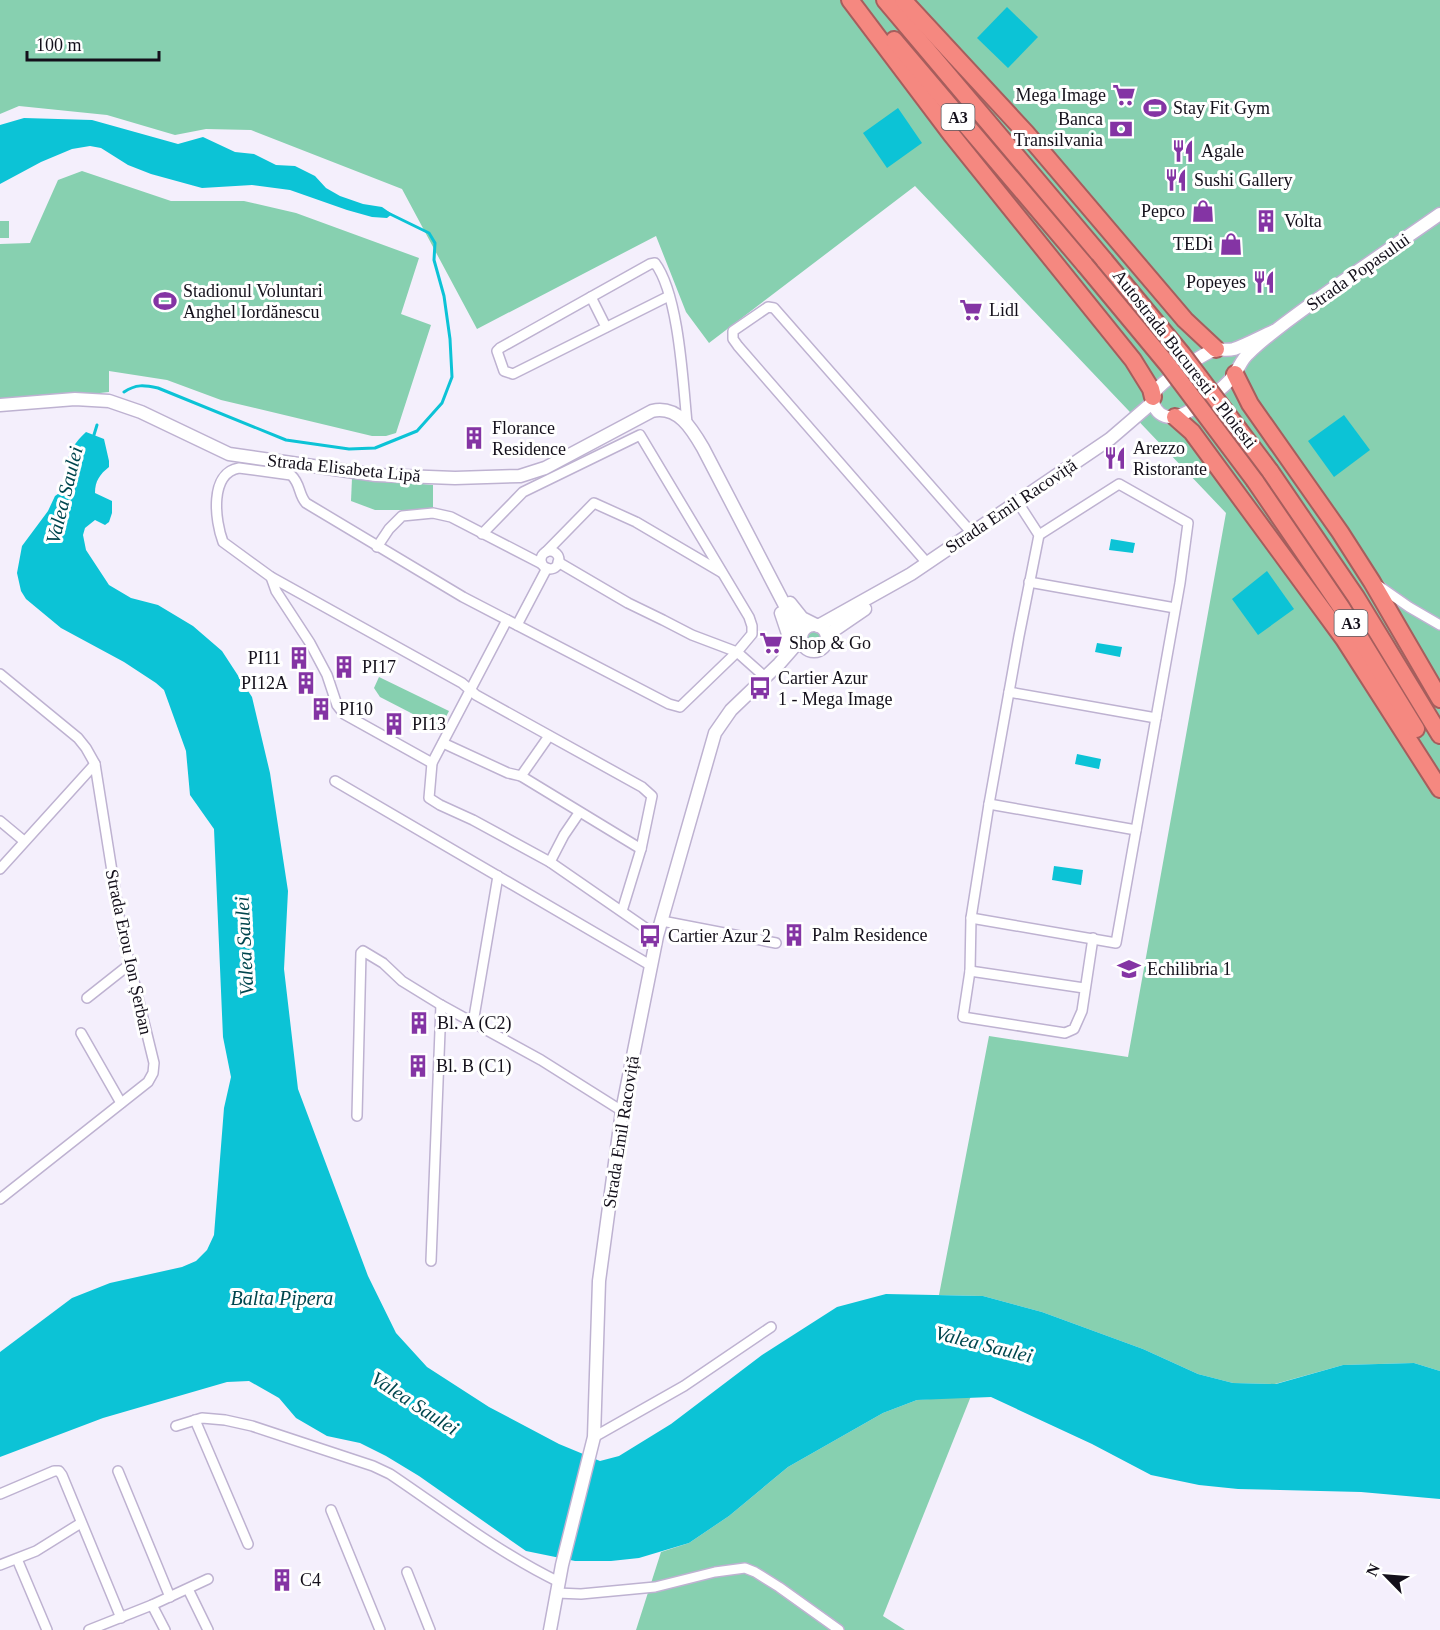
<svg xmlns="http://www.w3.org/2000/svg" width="1440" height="1630" font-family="'Times New Roman',serif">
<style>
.green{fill:#87d0b0}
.water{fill:#0cc3d6}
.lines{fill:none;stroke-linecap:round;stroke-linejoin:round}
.stream{stroke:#0cc3d6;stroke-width:3}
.street-casing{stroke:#beb2d1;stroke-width:12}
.secondary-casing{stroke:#beb2d1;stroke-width:15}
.highway-casing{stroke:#a65e5d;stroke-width:20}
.street{stroke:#fff;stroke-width:9}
.secondary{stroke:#fff;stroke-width:12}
.highway{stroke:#f58880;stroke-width:16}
.highway-bridge-casing{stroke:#a65e5d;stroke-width:20;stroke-linecap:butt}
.highway-bridge{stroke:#f58880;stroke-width:16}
.labels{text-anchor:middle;stroke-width:6;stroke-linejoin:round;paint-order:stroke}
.shield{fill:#fff;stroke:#5a585f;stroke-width:1.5}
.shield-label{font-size:16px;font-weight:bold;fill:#14101b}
.poi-label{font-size:18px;fill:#14101b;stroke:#fff;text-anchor:start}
.street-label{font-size:18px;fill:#14101b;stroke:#fff}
.water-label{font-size:20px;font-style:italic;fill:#00464e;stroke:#fff}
</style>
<rect width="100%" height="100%" fill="#f4effc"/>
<g class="green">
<polygon points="0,0 1440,0 1440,1371 1414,1363 1343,1365 1275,1384 1233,1383 1198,1374 1143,1349 1042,1312 983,1296 939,1295 989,1036 1128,1057 1226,513 915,186 709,343 686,312 656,236 477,329 402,189 251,130 206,129 175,135 107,115 19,106 0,114"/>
<polygon points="82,171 171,201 244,201 296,213 419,258 401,314 431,325 396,433 386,436 372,436 221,400 167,380 109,371 109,392 0,404 0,244 30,243 58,180"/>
<rect x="0" y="221" width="9" height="17"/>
<polygon points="352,478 433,485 433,510 375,510 351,501"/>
<circle cx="814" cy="638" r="9"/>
<polygon points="379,677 449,711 440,728 380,697 374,688"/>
<polygon points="971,1396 883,1616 905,1630 636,1630 661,1552 689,1543 729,1516 788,1467 883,1413 917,1400"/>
</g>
<g class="water">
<polygon points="1007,7 1038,37 1008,68 977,38"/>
<polygon points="898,108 922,143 887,168 863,133"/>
<polygon points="24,118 92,120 178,144 203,137 235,152 254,154 276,165 295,166 315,176 326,188 340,196 363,204 382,207 392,214 387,218 372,217 347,210 290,190 252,185 202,188 151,174 128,165 101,148 90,146 72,149 41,162 0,184 0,125"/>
<polygon points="1344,415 1370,450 1334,477 1308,441"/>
<path d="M 86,432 L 104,439 L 109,461 L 109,467 C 100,474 95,481 95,493 L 112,501 L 112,513 L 109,522 L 105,525 L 95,520 L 85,528 L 83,535 L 86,550 L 109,585 L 131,598 L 158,605 L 193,626 L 222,651 L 252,697 L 270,773 L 288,891 L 284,969 L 298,1089 L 368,1276 L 396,1333 L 427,1367 L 489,1407 L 559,1444 L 600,1461 L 619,1456 L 671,1424 L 762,1355 L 837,1307 L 886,1294 L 983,1296 L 1042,1312 L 1143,1349 L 1198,1374 L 1233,1383 L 1276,1384 L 1343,1365 L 1414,1363 L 1440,1371 L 1440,1499 L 1361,1492 L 1238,1489 L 1199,1485 L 1151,1475 L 1092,1444 L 991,1397 L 917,1400 L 883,1413 L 788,1467 L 729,1516 L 689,1543 L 639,1558 L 611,1561 L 575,1561 L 526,1551 L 419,1476 L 386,1456 L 360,1443 L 327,1436 L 296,1418 L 279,1398 L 249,1381 L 227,1382 L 103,1418 L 0,1457 L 0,1352 L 72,1298 L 110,1283 L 182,1267 L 196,1261 L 207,1250 L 214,1235 L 224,1108 L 231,1077 L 223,1037 L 214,829 L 190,795 L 186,751 L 164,690 L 156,683 L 124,662 L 61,628 L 26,599 L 21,591 L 17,573 L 22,546 L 48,511 L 55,496 L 65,489 C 68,461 64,453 86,432 Z"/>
<polygon points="1111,539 1135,543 1133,553 1109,550"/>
<polygon points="1267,571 1294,609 1258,635 1232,599"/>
<polygon points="1097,643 1122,647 1120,657 1095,652"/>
<polygon points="1077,754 1101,759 1099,769 1075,764"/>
<polygon points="1054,866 1083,870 1081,885 1052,880"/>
</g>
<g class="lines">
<g class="stream">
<path d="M 124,392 C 136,384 144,385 158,388 L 286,440 L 349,449 L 375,448 L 417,431 L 442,403 L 452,377 L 450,339 L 444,296 L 434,260 L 435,243 L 429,233 L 388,213"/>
<polyline points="93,438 97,425"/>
</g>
<g class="street-casing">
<g id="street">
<polyline points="591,297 500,348 497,351 504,371 513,374 669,296"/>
<path d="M 606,327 L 591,297 L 650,264 L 655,263 C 679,295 683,383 687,423"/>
<polyline points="1017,501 1039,535 1019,636 989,804 971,918 970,971 963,1017 1065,1033 1074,1029 1082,1011 1093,938"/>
<path d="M 482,534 L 523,492 L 640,435 L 749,617 L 752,626 L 752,634 L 737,652 L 680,707 L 669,704 L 463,597 L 306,503 C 298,494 301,484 291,475 L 239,468 C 209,473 215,521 223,542 L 271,577 L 462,683 L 476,695 L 642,787 L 652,796 L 641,849 L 622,911"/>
<polyline points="377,547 389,529 402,516 433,513 451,517 542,564"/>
<circle cx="550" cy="560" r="9"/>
<polyline points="546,552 594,503 636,522 721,572"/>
<polyline points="558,562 628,603 663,620 692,635 737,652 765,677"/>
<polyline points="927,563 738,346 733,339 733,331 768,307 774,308 971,532"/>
<polyline points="271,577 276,591 310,643 327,675 337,705 344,714 432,763"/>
<polyline points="1029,582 1175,608"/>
<polyline points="1379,586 1409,607 1440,625"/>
<polyline points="507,620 432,763 429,798 440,805 473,820 550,862 657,936"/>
<polyline points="517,625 547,568"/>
<polyline points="0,674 78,738 86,748 95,764 121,928 154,1063 153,1073 148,1082 0,1199"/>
<polyline points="1009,692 1156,718"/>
<polyline points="443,743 508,773 521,776 641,849"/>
<polyline points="521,776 549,736"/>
<polyline points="335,781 650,965"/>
<polyline points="989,804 1136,830"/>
<polyline points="0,821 24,841"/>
<polyline points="550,862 564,835 579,813"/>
<polyline points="0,869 95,764"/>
<polyline points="971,918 1116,943 1180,583 1188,523 1119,484 1039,535"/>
<polyline points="662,921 776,943"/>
<polyline points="970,971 1084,988"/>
<polyline points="87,998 130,964"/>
<polyline points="473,1023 498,876"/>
<polyline points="81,1033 121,1103"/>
<polyline points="357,1116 361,953 363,951 383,963 402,981 441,1005 541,1060 622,1111"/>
<polyline points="431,1261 441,1005"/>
<polyline points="195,1420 248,1544"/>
<path d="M 176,1426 L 202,1418 L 225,1420 L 252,1426 L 373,1466 L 390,1474 C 445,1511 499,1553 559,1582"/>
<polyline points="594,1437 684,1386 771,1327"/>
<polyline points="118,1471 170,1597"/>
<polyline points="0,1494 54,1471 59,1471 62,1475 121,1618"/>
<polyline points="331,1510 380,1630"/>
<polyline points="17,1559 47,1630"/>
<polyline points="0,1565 36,1551 81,1523"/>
<polyline points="407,1572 430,1630"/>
<polyline points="188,1589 208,1630"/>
<polyline points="557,1593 581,1594 655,1587 715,1572 745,1568 755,1572 779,1587 839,1630"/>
<polyline points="152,1605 165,1630"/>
<polyline points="89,1630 152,1605 208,1579"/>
</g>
</g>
<g class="secondary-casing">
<g id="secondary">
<path d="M 1276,330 C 1262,336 1248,344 1234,349 C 1226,351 1219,348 1212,351 C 1201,355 1168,378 1159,387 C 1145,402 1159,422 1178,416 C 1192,412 1225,388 1233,376 C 1239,369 1241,360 1248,354 C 1257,345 1267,337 1276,330 C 1329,289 1386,252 1440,214"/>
<path d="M 0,405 L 75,399 L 109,401 L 141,412 L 229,454 L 376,475 L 455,478 L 520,476 L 545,468 L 652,411 C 678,405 692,429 703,448 L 794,623 L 801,633"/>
<polyline points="790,603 802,618 816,625"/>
<polyline points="781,613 789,637 785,654"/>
<circle cx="814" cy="638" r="13"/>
<polyline points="818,626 911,574 1110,439 1153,402"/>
<polyline points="827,635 865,609"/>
<polyline points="550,1630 562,1565 594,1437 599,1281 622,1111 657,936 715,733 731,710 779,664 800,640"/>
</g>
</g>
<g class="highway-casing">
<g id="highway">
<polyline points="850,0 951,134 1133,360 1151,389 1153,397"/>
<polyline points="885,0 1105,261"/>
<polyline points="903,0 1026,133 1185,320 1216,349"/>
<polyline points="894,40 1085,265"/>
<polyline points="1235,374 1250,404 1340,532 1372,582 1440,699"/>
<polyline points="1175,417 1192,432 1344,639 1440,789"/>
<polyline points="1270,471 1356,597 1440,735"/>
<polyline points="1255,481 1341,607 1416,729"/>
</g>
</g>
<use href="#street" class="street"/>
<use href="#secondary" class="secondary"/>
<use href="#highway" class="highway"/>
<g class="highway-bridge-casing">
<g id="highway-bridge">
<polyline points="1105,261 1182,354 1270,471"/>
<polyline points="1085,265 1168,365 1255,481"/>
</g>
</g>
<use href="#highway-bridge" class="highway-bridge"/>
</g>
<defs>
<g id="supermarket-bare" transform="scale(1.8)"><path d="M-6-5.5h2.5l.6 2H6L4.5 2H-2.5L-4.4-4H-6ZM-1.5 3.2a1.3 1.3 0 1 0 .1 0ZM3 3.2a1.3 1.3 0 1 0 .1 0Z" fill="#8434a4" stroke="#fff" stroke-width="2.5" paint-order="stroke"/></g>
<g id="stadium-bare" transform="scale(1.8)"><path d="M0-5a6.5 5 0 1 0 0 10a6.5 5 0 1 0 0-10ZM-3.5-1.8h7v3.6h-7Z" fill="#8434a4" stroke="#fff" stroke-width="2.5" paint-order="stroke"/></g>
<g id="bank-bare" transform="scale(1.8)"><path d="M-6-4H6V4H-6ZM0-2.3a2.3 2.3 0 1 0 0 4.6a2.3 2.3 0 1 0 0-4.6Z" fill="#8434a4" stroke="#fff" stroke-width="2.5" paint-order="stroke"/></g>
<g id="restaurant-bare" transform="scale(1.8)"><path d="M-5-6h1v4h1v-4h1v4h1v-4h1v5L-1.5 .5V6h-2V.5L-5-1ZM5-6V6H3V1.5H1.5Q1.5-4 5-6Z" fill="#8434a4" stroke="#fff" stroke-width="2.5" paint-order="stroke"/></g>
<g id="shop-bare" transform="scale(1.8)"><path d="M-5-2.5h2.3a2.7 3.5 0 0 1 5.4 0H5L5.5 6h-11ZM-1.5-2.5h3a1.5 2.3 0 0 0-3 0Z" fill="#8434a4" stroke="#fff" stroke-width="2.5" paint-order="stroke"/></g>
<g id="building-bare" transform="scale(1.8)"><path d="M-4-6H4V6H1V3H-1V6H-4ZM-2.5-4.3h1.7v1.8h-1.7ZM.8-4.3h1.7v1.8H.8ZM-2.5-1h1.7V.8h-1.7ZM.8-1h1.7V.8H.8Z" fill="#8434a4" stroke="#fff" stroke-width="2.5" paint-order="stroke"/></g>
<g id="bus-bare" transform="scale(1.8)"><path d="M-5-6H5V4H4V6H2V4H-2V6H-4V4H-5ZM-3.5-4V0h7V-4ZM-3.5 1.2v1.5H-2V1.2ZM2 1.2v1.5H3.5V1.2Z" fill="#8434a4" stroke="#fff" stroke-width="2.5" paint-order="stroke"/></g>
<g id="school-bare" transform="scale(1.8)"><path d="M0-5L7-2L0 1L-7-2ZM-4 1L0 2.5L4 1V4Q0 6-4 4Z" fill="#8434a4" stroke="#fff" stroke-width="2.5" paint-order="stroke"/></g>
</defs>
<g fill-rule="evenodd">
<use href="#supermarket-bare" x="1124" y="95"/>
<use href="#stadium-bare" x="1155" y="108"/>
<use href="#bank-bare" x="1121" y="129"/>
<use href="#restaurant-bare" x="1183" y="151"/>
<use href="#restaurant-bare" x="1176" y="180"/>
<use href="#shop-bare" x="1203" y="211"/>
<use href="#building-bare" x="1266" y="221"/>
<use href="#shop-bare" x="1231" y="244"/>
<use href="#restaurant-bare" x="1264" y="282"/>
<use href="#stadium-bare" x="165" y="301"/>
<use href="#supermarket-bare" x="971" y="310"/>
<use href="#building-bare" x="474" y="438"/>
<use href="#restaurant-bare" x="1115" y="458"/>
<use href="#supermarket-bare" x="771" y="643"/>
<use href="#building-bare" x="299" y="658"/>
<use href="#building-bare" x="344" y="667"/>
<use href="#building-bare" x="306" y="683"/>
<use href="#bus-bare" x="760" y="688"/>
<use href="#building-bare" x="321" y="709"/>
<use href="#building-bare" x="394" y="724"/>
<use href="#building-bare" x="794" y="935"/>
<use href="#bus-bare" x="650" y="936"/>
<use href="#school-bare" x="1129" y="969"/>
<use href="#building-bare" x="419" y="1023"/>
<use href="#building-bare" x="418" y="1066"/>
<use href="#building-bare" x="282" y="1580"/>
</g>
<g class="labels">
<g class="shield">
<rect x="941.5" y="104" width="33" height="26" rx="4.5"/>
<rect x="1334.5" y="610" width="33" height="26" rx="4.5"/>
</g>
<g class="shield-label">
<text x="958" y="123">A3</text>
<text x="1351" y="629">A3</text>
</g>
<g class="poi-label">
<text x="1106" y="101" text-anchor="end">Mega Image</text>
<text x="1173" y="114">Stay Fit Gym</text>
<text x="1103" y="125" text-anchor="end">Banca<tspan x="1103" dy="21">Transilvania</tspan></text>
<text x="1201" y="157">Agale</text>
<text x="1194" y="186">Sushi Gallery</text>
<text x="1185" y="217" text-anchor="end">Pepco</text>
<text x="1284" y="227">Volta</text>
<text x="1213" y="250" text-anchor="end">TEDi</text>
<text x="1246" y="288" text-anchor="end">Popeyes</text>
<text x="183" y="297">Stadionul Voluntari<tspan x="183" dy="21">Anghel Iordănescu</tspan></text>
<text x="989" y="316">Lidl</text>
<text x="492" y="434">Florance<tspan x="492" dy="21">Residence</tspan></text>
<text x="1133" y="454">Arezzo<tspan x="1133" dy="21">Ristorante</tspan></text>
<text x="789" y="649">Shop &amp; Go</text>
<text x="281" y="664" text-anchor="end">PI11</text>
<text x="362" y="673">PI17</text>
<text x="778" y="684">Cartier Azur<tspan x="778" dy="21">1 - Mega Image</tspan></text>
<text x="288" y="689" text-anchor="end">PI12A</text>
<text x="339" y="715">PI10</text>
<text x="412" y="730">PI13</text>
<text x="812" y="941">Palm Residence</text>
<text x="668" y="942">Cartier Azur 2</text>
<text x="1147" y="975">Echilibria 1</text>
<text x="437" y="1029">Bl. A (C2)</text>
<text x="436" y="1072">Bl. B (C1)</text>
<text x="300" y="1586">C4</text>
</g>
<g class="street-label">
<text transform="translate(1358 272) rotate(-35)" y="6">Strada Popasului</text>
<text transform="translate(1185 359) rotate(52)" y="6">Autostrada Bucuresti - Ploiesti</text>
<text transform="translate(344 468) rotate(6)" y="6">Strada Elisabeta Lipă</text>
<text transform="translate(1011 506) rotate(-34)" y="6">Strada Emil Racoviță</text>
<text transform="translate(129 952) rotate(78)" y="6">Strada Erou Ion Șerban</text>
<text transform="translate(621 1132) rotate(-81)" y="6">Strada Emil Racoviță</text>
</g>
<g class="water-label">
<text transform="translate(64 495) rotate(-76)" y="7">Valea Saulei</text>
<text transform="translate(244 946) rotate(-93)" y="7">Valea Saulei</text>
<text x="282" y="1305">Balta Pipera</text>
<text transform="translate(984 1344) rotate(14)" y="7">Valea Saulei</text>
<text transform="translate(415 1403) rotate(33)" y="7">Valea Saulei</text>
</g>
</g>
<g transform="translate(1386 1576) rotate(295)" stroke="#ffffff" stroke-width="4.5" paint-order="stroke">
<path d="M0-4.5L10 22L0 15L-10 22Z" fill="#14101b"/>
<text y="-9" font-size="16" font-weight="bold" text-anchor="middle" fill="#14101b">N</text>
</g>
<path d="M27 51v9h132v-9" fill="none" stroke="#14101b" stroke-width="3"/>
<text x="36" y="51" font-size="18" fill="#14101b" stroke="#ffffff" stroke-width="4.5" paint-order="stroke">100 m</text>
</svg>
